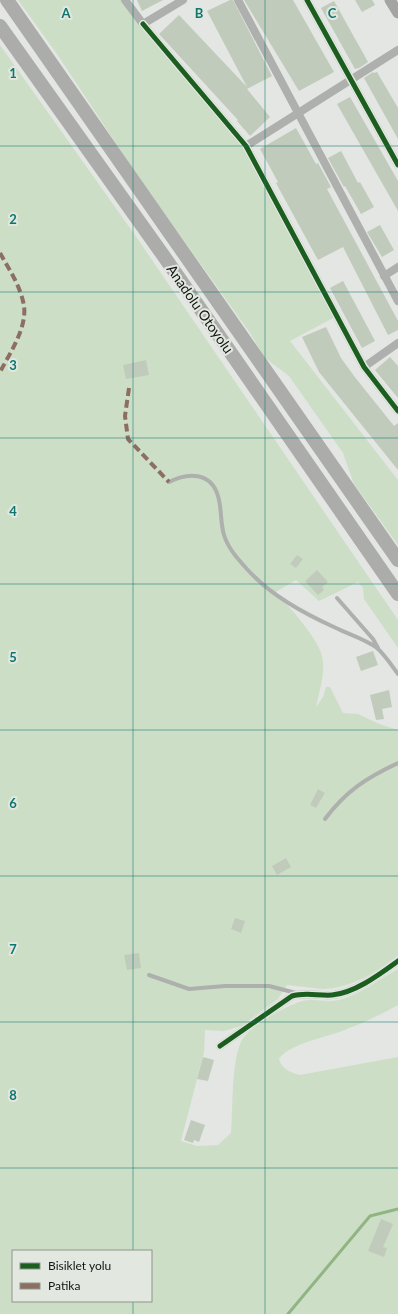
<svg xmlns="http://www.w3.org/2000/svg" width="398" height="1314" font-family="Lato,sans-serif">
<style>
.green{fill:#ccdfc6;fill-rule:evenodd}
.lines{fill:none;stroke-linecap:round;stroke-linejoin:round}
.stream{stroke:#90b483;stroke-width:3}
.building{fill:#c0cbbc}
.lane{stroke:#aeb0ae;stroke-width:4}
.street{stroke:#aeb0ae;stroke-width:8}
.secondary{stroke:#a4a5a3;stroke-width:11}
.highway{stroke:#acadab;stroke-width:14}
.quiet{stroke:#8d6e63;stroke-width:4;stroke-dasharray:8 4;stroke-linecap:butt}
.cycleway-casing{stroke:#e2e8e0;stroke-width:8}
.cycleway{stroke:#1b5e20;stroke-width:5}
.grid{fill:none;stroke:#0f766e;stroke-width:1;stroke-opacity:0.55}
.labels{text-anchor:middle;stroke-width:4;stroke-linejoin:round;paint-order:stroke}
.street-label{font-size:14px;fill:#131513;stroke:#e2e8e0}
.grid-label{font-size:13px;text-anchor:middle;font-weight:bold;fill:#0f766e;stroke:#e2e8e0;stroke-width:4;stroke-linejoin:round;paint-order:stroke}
</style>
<rect width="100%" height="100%" fill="#e3e6e2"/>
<g class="green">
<polygon points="18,0 125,0 246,146 337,316 290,341 398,480 398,545 354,484 343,453 289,376 265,358 250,333 137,175 57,54"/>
<path d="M 0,45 L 137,238 L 398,620 L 398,648 L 364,599 L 363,588 L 358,582 L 319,601 L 296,580 L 274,593 C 288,603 318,639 322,656 C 326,672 319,692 316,707 L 323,697 L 326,687 L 330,687 L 343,713 L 358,714 L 379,724 L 398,730 L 398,955 C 377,972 350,989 322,989 C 310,988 299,986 287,985 L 278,999 L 241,1026 L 224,1031 L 205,1030 L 204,1052 L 181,1141 L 197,1146 L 218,1145 L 231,1133 C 233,1110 231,1060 242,1040 C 249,1027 288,1004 303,1001 C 313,998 327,1003 339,1000 C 359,995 380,979 398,969 L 398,1005 C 380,1015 361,1024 342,1031 C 321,1039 295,1042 279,1058 C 280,1068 291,1073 300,1075 L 398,1057 L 398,1314 L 0,1314 ZM 13,1251 L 151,1251 L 151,1301 L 13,1301 Z"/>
</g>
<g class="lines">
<polyline class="stream" points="288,1314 370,1216 398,1209"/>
</g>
<g class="building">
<polygon points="137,0 163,0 142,11"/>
<polygon points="230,0 233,0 272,76 247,89 270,117 250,136 237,121 238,120 159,34 179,15 247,87 207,11"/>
<polygon points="244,0 293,0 334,72 299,91"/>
<polygon points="355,0 372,0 375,5 362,12"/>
<polygon points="334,1 368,62 359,68 355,69 321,8"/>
<polygon points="373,72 374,73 377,72 398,108 398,139 364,78"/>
<polygon points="350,97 398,181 398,211 337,104"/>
<polygon points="296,128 316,164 318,163 331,187 327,189 398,321 398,330 388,335 343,247 318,260 276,183 278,182 260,149"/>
<polygon points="341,151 358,183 360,182 374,207 361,214 345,186 344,187 328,158"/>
<polygon points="380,225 394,250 382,257 367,232"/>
<polygon points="343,281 375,341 362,348 330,288"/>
<polygon points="326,327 341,358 354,376 394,426 398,423 398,470 319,372 302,337"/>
<polygon points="390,357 398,366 398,398 375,370"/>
<polygon points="146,360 149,375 126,379 123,365"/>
<polygon points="297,555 303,559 296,568 290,564"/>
<polygon points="317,570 328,582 322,587 324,590 318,595 305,581"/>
<polygon points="373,651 378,665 361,671 356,657"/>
<polygon points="389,690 392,707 382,709 384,719 376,720 370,695"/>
<polygon points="318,789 325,793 316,808 310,805"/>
<polygon points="286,858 291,867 277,875 272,866"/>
<polygon points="235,918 245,921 241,933 231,929"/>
<polygon points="139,953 141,968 127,970 124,955"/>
<polygon points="203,1057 214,1060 208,1081 197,1079"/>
<polygon points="191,1120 205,1125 199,1142 194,1140 193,1143 184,1140"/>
<polygon points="381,1219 393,1224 383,1247 387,1248 384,1257 368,1251"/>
</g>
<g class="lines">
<g class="lane">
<path d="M 169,482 C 188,472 211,472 218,496 C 222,509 220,522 224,535 C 228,548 237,558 246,568 C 270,595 303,613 336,628 C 350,635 365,639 377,648 C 385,655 392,666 398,674"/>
<polyline points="337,598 373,639 378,648"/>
<path d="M 325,819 C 346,791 366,778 398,763"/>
<polyline points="149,975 189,989 225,986 269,986 296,993"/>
</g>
<g class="street">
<polyline points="125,0 143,24 183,0"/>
<polyline points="238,0 398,301"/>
<polyline points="307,0 398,165"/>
<polyline points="143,24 246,146 364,367 398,411"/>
<polyline points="246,146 398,50"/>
<polyline points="384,276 398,267"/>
<polyline points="364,367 398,343"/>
<path d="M 220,1046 L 292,996 C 305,992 319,996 332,995 C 355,993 380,974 398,961"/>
</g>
<polyline class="secondary" points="390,0 398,13"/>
<g class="highway">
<polyline points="7,0 398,560"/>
<polyline points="0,26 163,255 398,594"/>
</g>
<g class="quiet">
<path d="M 0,253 C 9,269 21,287 24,306 C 27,328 10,353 0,372"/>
<polyline points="129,388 125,416 128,439 169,482"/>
</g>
<g class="cycleway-casing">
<g id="cycleway">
<polyline points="307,0 398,165"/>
<polyline points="143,24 246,146 364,367 398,411"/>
<path d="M 220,1046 L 292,996 C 305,992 319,996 332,995 C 355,993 380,974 398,961"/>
</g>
</g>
<use href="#cycleway" class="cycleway"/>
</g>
<path class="grid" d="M 133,0 L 133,1251M 265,0 L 265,1314M 0,146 L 398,146M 0,292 L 398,292M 0,438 L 398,438M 0,584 L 398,584M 0,730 L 398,730M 0,876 L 398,876M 0,1022 L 398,1022M 0,1168 L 398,1168M 133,1301 L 133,1314"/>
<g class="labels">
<g class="street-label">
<text transform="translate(200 309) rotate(55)" y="5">Anadolu Otoyolu</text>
</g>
</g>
<g class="grid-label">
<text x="66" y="18">A</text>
<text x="199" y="18">B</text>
<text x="332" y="18">C</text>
<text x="13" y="78">1</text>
<text x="13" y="224">2</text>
<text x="13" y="370">3</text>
<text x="13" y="516">4</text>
<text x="13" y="662">5</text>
<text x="13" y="808">6</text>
<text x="13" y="954">7</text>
<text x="13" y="1100">8</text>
</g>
<rect x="12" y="1250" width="140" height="52" fill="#e2e8e0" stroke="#8f948e"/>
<rect x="20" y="1263" width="20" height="6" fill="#1b5e20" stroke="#8f948e"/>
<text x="48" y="1270" font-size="12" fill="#131513">Bisiklet yolu</text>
<rect x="20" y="1283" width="20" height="6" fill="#8d6e63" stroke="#8f948e"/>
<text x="48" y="1290" font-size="12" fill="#131513">Patika</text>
</svg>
